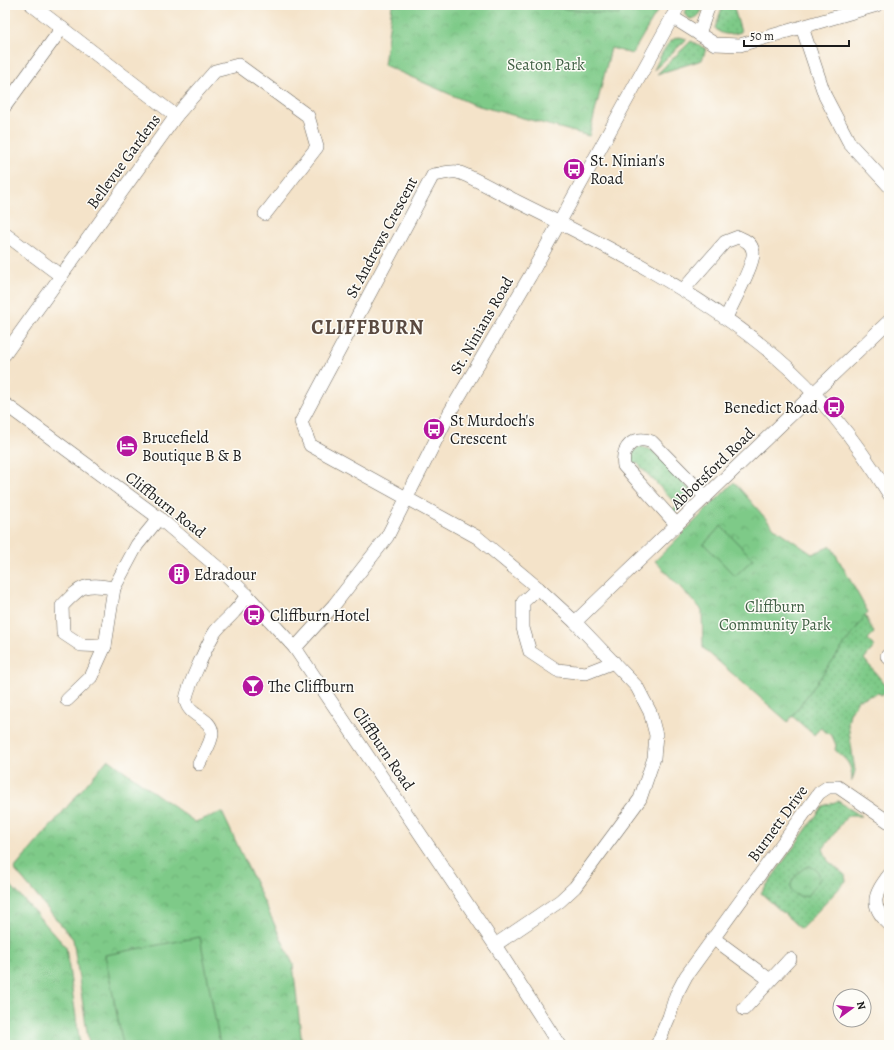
<svg xmlns="http://www.w3.org/2000/svg" width="894" height="1050" font-family="Alegreya,serif">
<style>
.grass{fill:url(#grass-dots);stroke:#4d7352}
.park{fill:url(#park-crowns);stroke:#4d7352}
.pitch{fill:#7eca88;stroke:#4d7352}
.lines{fill:none;stroke-linecap:round;stroke-linejoin:round}
.minor-casing{stroke:#686259;stroke-width:14}
.minor{stroke:#fff;stroke-width:13}
.labels{text-anchor:middle;stroke-width:3;stroke-linejoin:round;paint-order:stroke}
.park-label{font-size:16px;fill:#436247;stroke:#fdfcf7}
.poi-label{font-size:16px;fill:#1c1c1c;stroke:#fdfcf7;text-anchor:start}
.street-label{font-size:16px;fill:#1c1c1c;stroke:#fdfcf7}
.district-label{font-size:20px;font-weight:bold;letter-spacing:1px;fill:#5a4a41;stroke:#fdfcf7}
</style>
<defs>
<pattern id="grass-dots" width="8" height="8" patternUnits="userSpaceOnUse"><rect width="8" height="8" fill="#7eca88"/><path d="M2 2h.1M6 6h.1" fill="none" stroke="#6cad75" stroke-width="1.8" stroke-linecap="round"/></pattern>
<pattern id="park-crowns" width="20" height="18" patternUnits="userSpaceOnUse"><rect width="20" height="18" fill="#7eca88"/><path d="M2 6a3 3 0 1 1 6 0M12 15a3 3 0 1 1 6 0" fill="none" stroke="#6cad75"/></pattern>
</defs>
<rect width="100%" height="100%" fill="#fdfcf7"/>
<filter id="ink" filterUnits="userSpaceOnUse"><feTurbulence type="fractalNoise" baseFrequency=".025" numOctaves="2"/><feDisplacementMap in="SourceGraphic" scale="8" xChannelSelector="R" yChannelSelector="G"/><feConvolveMatrix kernelMatrix="1 2 1 2 8 2 1 2 1" color-interpolation-filters="sRGB"/></filter>
<filter id="wash" filterUnits="userSpaceOnUse"><feTurbulence type="fractalNoise" baseFrequency=".012" numOctaves="4" result="noise"/><feDisplacementMap in="SourceGraphic" scale="16" xChannelSelector="R" yChannelSelector="G"/><feGaussianBlur stdDeviation="0.9" result="paint"/><feColorMatrix in="noise" values="0 0 0 0 0 0 0 0 0 0 0 0 0 0 0 0 0 1.4 0 .05"/><feComposite in="paint" operator="in"/></filter>
<g filter="url(#wash)">
<rect width="100%" height="100%" fill="#f4e3c9"/>
<g class="grass">
<path d="M 689,5 L 704,5 C 701,13 699,18 690,19 L 684,14 Z"/>
<path d="M 723,5 L 733,5 L 741,32 C 732,35 721,36 715,28 Z"/>
<path d="M 678,37 L 687,39 L 654,70 C 660,58 665,42 678,37 Z"/>
<polygon points="691,41 706,49 702,60 657,74"/>
<polygon points="640,446 653,451 691,491 693,495 671,516 669,513 677,505 637,463 629,470 629,455"/>
<path d="M 865,615 L 874,633 L 868,639 L 874,647 L 864,659 L 888,688 L 882,695 L 878,693 L 858,700 L 850,713 L 848,724 L 855,771 L 852,781 C 852,763 847,761 835,750 L 836,745 L 832,736 L 820,728 L 814,735 L 792,716 Z"/>
<polygon points="838,801 861,816 847,816 823,849 828,861 845,875 846,881 801,929 761,893 823,806"/>
</g>
<g class="park">
<polygon points="392,5 661,5 632,54 611,48 589,136 472,104 384,65"/>
<polygon points="734,482 774,528 812,554 831,546 868,612 788,722 703,648 702,610 655,561"/>
<polygon points="108,759 195,822 222,812 293,964 302,1045 89,1045 73,939 14,869"/>
<path d="M 808,866 C 816,868 819,871 820,879 L 807,896 C 779,899 792,873 808,866 Z"/>
<polygon points="5,879 66,947 80,1045 5,1045"/>
</g>
<g class="pitch">
<polygon points="532,5 620,5 619,15"/>
<polygon points="721,526 753,559 735,576 704,544"/>
<polygon points="200,937 220,1045 123,1045 105,955"/>
</g>
</g>
<g filter="url(#ink)">
<g class="lines">
<g class="minor-casing">
<g id="minor">
<polyline points="672,17 715,44 740,45 877,5"/>
<polyline points="802,27 825,96 850,144 889,186"/>
<polyline points="699,34 709,5"/>
<polyline points="5,106 62,28"/>
<polyline points="176,116 215,71 238,65 308,116 317,147 265,214"/>
<polyline points="5,234 61,276"/>
<path d="M 683,290 L 725,242 L 738,237 C 745,240 752,243 753,252 C 755,263 731,306 726,318"/>
<polyline points="5,354 176,116 32,5"/>
<polyline points="5,404 159,518 222,571 247,595 295,648 495,945 559,1045"/>
<path d="M 677,525 L 624,466 C 621,448 634,434 652,442 L 706,497"/>
<polyline points="538,588 523,602 523,628 530,652 557,670 586,673 614,662"/>
<polyline points="575,622 889,321"/>
<path d="M 105,646 L 81,645 L 63,633 L 62,606 C 82,585 84,583 114,588"/>
<polyline points="295,648 334,605 387,537 450,412 530,276 679,5"/>
<polyline points="887,656 889,658"/>
<polyline points="67,700 91,677 105,646 114,588 137,545 159,518"/>
<path d="M 199,764 C 203,755 212,743 212,733 C 211,717 189,717 186,701 C 185,692 209,641 215,632 C 221,624 228,619 234,612 C 239,607 243,601 247,595"/>
<path d="M 889,875 C 874,895 869,905 889,924"/>
<polyline points="713,938 770,980"/>
<path d="M 495,945 L 560,901 L 575,887 L 640,799 L 654,758 L 656,735 L 650,712 L 637,687 L 575,622 L 538,588 L 477,537 L 310,445 L 301,422 L 433,175 C 441,174 450,171 457,172 C 465,173 502,194 512,199 C 603,244 697,290 776,357 C 821,395 858,444 889,494"/>
<polyline points="744,1009 790,959"/>
<polyline points="657,1045 669,1017 676,995 686,976 819,793 828,787 838,787 889,822"/>
</g>
</g>
<use href="#minor" class="minor"/>
</g>
</g>
<defs>
<g id="bus-disc" transform="scale(1.15)"><circle r="9.5" fill="#b5179e" stroke="#fdfcf7"/><path d="M-5-6H5V4H4V6H2V4H-2V6H-4V4H-5ZM-3.5-4V0h7V-4ZM-3.5 1.2v1.5H-2V1.2ZM2 1.2v1.5H3.5V1.2Z" fill="#fff"/></g>
<g id="hotel-disc" transform="scale(1.15)"><circle r="9.5" fill="#b5179e" stroke="#fdfcf7"/><path d="M-6-4.5h1.5V1H6V5H4.5V3h-9V5H-6ZM-4 0a1.8 1.8 0 1 1 3.6 0ZM.5 0V-2.5h3Q6-2.5 6 0Z" fill="#fff"/></g>
<g id="building-disc" transform="scale(1.15)"><circle r="9.5" fill="#b5179e" stroke="#fdfcf7"/><path d="M-4-6H4V6H1V3H-1V6H-4ZM-2.5-4.3h1.7v1.8h-1.7ZM.8-4.3h1.7v1.8H.8ZM-2.5-1h1.7V.8h-1.7ZM.8-1h1.7V.8H.8Z" fill="#fff"/></g>
<g id="bar-disc" transform="scale(1.15)"><circle r="9.5" fill="#b5179e" stroke="#fdfcf7"/><path d="M-6-5H6L.8 .8V4.5H3.5V6h-7V4.5H-.8V.8Z" fill="#fff"/></g>
</defs>
<g fill-rule="evenodd">
<use href="#bus-disc" x="574" y="169"/>
<use href="#bus-disc" x="834" y="407"/>
<use href="#bus-disc" x="434" y="429"/>
<use href="#hotel-disc" x="127" y="446"/>
<use href="#building-disc" x="179" y="574"/>
<use href="#bus-disc" x="254" y="615"/>
<use href="#bar-disc" x="253" y="686"/>
</g>
<g class="labels">
<g class="park-label">
<text x="546" y="70">Seaton Park</text>
<text x="775" y="612">Cliffburn<tspan x="775" dy="18">Community Park</tspan></text>
</g>
<g class="poi-label">
<text x="590" y="166">St. Ninian's<tspan x="590" dy="18">Road</tspan></text>
<text x="818" y="413" text-anchor="end">Benedict Road</text>
<text x="450" y="426">St Murdoch's<tspan x="450" dy="18">Crescent</tspan></text>
<text x="142" y="443">Brucefield<tspan x="142" dy="18">Boutique B &amp; B</tspan></text>
<text x="194" y="580">Edradour</text>
<text x="270" y="621">Cliffburn Hotel</text>
<text x="268" y="692">The Cliffburn</text>
</g>
<g class="street-label">
<text transform="translate(123 161) rotate(-54)" y="6">Bellevue Gardens</text>
<text transform="translate(381 237) rotate(-62)" y="6">St Andrews Crescent</text>
<text transform="translate(481 325) rotate(-60)" y="6">St. Ninians Road</text>
<text transform="translate(712 468) rotate(-44)" y="6">Abbotsford Road</text>
<text transform="translate(166 504) rotate(38)" y="6">Cliffburn Road</text>
<text transform="translate(384 748) rotate(56)" y="6">Cliffburn Road</text>
<text transform="translate(777 823) rotate(-54)" y="6">Burnett Drive</text>
</g>
<g class="district-label">
<text x="368" y="334">CLIFFBURN</text>
</g>
</g>
<rect width="894" height="1050" fill="none" stroke="#fdfcf7" stroke-width="20"/>
<g transform="translate(852 1008) rotate(75)"><circle r="19" fill="#fdfcf7" stroke="#a3a29f"/>
<path d="M0-3L7 15L0 10L-7 15Z" fill="#b5179e"/>
<text y="-6" font-size="11" font-weight="bold" text-anchor="middle" fill="#1c1c1c">N</text>
</g>
<path d="M744 40v6h105v-6" fill="none" stroke="#1c1c1c" stroke-width="2"/>
<text x="750" y="40" font-size="12" fill="#1c1c1c" stroke="#fdfcf7" stroke-width="3" paint-order="stroke">50 m</text>
</svg>
